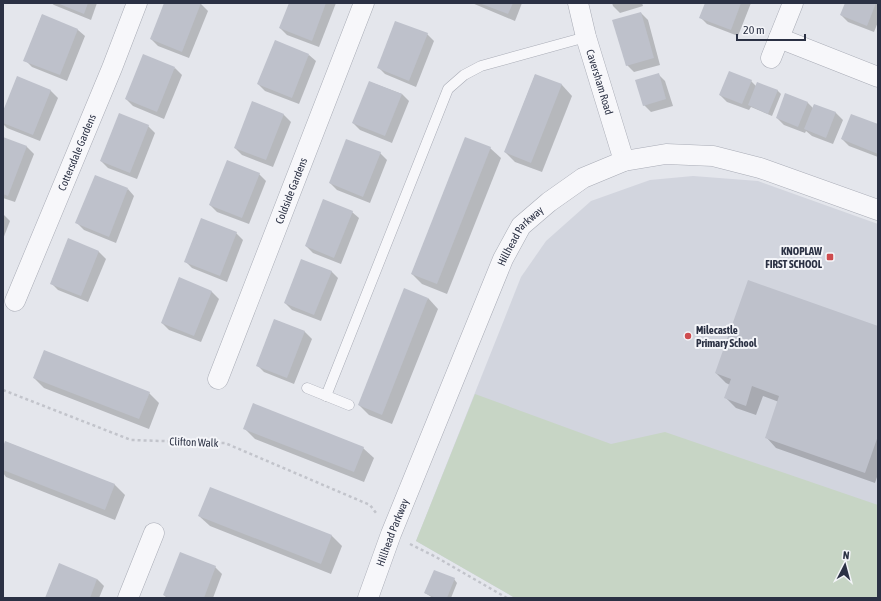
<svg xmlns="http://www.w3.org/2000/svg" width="881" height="601" font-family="'Asap Condensed',sans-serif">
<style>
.built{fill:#d2d5de}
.green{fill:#c7d5c5}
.shadow{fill:#0003}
.building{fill:#bec1cb}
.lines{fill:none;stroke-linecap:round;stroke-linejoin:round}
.lane-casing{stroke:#a9acb6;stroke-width:11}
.street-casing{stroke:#a9acb6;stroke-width:21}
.path{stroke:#c2c4cb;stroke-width:2.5;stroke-dasharray:3 3;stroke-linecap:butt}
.lane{stroke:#f7f7fa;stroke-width:10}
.street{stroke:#f7f7fa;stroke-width:20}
.poi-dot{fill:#ce4c4f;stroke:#f4f5f9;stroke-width:1.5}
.labels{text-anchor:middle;stroke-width:4;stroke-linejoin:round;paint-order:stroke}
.street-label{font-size:11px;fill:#2b3144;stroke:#f4f5f9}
.poi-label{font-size:11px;font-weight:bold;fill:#2b3144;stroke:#f4f5f9;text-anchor:end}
</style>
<rect width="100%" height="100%" fill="#e4e6ec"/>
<polygon class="built" points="693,176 758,181 878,224 878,598 515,598 416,541 521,277 546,241 591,201 650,180"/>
<polygon class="green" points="475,394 611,444 665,432 878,505 878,598 515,598 416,541"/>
<g class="shadow">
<polygon points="51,3 97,3 91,20 54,5"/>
<polygon points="165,3 198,3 201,4 208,11 189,58 158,46 151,39"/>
<polygon points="290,3 336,3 319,47 287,35 280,28"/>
<polygon points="472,3 522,3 515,21"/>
<polygon points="612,3 642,3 643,6 620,13 613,6"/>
<polygon points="706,3 751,3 738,36 707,24 700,17"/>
<polygon points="846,3 878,3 878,22 874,32 848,22 841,15"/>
<polygon points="641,13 648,20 660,65 634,72 627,65"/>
<polygon points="42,15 78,30 85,36 67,81 32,67 25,60"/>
<polygon points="427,34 434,41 416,87 385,74 378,67"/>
<polygon points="309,55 316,61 299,104 265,91 258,84"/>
<polygon points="175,68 182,75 164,119 133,106 126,99"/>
<polygon points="658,74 665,81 673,106 651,112 644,105"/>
<polygon points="535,75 562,85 572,96 542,172 515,162 505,152"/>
<polygon points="17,78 51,91 58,98 40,141 7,128 3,124 3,113"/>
<polygon points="751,81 756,86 777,90 781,94 772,116 751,107 749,110 727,102 720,95"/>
<polygon points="370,82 402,94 409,101 392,143 360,130 353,123"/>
<polygon points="786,94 808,103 813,108 814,105 836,113 843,120 833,144 812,136 806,131 805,133 784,125 777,118"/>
<polygon points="253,102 284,115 291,122 273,167 242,155 235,148"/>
<polygon points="878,125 878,157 849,146 842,139"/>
<polygon points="148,126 155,133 137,179 108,168 101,161"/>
<polygon points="3,138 27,147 34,154 15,202 3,198"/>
<polygon points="490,148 501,158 447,294 422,284 412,274"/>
<polygon points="380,153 387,160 370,203 337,190 330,183"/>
<polygon points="259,174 266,181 249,224 217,212 210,205"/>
<polygon points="128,189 134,196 116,243 84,230 77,223"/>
<polygon points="352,212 359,218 341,264 313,253 306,246"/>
<polygon points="3,214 10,221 3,239"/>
<polygon points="236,233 243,240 227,282 192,268 185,261"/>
<polygon points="68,240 99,252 106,259 88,302 58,290 51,283"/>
<polygon points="331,271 338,278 321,321 292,310 285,303"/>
<polygon points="180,279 212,292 219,299 201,342 169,330 162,323"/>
<polygon points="428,298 438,309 392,424 369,415 359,405"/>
<polygon points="275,320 305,332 312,339 294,384 264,372 257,365"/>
<polygon points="878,327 878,474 875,483 776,448 766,437 779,402 763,396 756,415 736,408 726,398 730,385 726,383 716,373"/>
<polygon points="34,378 149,393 159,403 149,429 44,388"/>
<polygon points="244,428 363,448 374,458 364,482 255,439"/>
<polygon points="6,442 115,485 125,495 115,520 6,477 3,473 3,449"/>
<polygon points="199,516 332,536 342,546 331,574 210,526"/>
<polygon points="215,567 222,574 213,598 167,598 164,595"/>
<polygon points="97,579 104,586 99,598 46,598"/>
<polygon points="454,579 457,583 451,598 433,598 425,593"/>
</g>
<g class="building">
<polygon points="57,3 88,3 84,14"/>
<polygon points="164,3 201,3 182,52 150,39"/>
<polygon points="289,3 326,3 312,41 279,28"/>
<polygon points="479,3 513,3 508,14"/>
<polygon points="705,3 741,3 731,30 699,18"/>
<polygon points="845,3 876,3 867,26 840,15"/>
<polygon points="641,12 654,58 626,66 612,20"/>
<polygon points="42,14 78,29 60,75 23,61"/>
<polygon points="395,21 428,33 409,81 377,68"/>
<polygon points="275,40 309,54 292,98 257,84"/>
<polygon points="143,54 175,67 157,112 125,99"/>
<polygon points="729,71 752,80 742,104 719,95"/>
<polygon points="659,73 666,99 643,106 635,80"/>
<polygon points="535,74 562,84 531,163 504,152"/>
<polygon points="17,76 51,90 33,135 3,123 3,111"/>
<polygon points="369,81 402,94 385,136 352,123"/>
<polygon points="757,82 778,90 768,114 748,105"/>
<polygon points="785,93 808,102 798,127 776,118"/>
<polygon points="252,101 284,114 266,160 234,148"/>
<polygon points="814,104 836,112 826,138 804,129"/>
<polygon points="119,113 149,125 130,173 100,161"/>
<polygon points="851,114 878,124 878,154 841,139"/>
<polygon points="3,137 27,146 8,196 3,194"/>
<polygon points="465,137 491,147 437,284 411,274"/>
<polygon points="346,139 381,152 363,197 329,183"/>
<polygon points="227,160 260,173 242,218 209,205"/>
<polygon points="95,175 128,188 109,237 75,223"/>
<polygon points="323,199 353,211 334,258 305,246"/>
<polygon points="201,218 237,232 220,276 184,262"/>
<polygon points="68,238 99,251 81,296 50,284"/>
<polygon points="301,259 332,271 314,315 284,303"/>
<polygon points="179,277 212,291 194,336 161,323"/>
<polygon points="748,280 878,326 878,436 865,473 765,438 779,396 752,386 746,406 724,398 731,379 715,373"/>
<polygon points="404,288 428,298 382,415 358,405"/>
<polygon points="274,319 305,331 287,378 256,366"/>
<polygon points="44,350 150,392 139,419 33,378"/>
<polygon points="253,403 364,447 354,472 243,429"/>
<polygon points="5,441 115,484 105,510 3,470 3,447"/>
<polygon points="210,487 332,535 321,564 198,516"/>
<polygon points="180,552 216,566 204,598 169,598 163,595"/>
<polygon points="59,563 97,579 90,598 45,598"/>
<polygon points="434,570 455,578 447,598 436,598 424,593"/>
</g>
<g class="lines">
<g class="lane-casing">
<g id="lane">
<polyline points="307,388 349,405"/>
<polyline points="326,396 448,89 464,75 481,66 586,37"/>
</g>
</g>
<g class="street-casing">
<g id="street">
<path id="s1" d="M 578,3 L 586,37 L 624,161"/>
<polyline points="779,38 878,77"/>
<polyline points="771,58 793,3"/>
<path id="s2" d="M 15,301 L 112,68 L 137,3"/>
<path id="s3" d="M 218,379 L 364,3"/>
<polyline points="128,598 154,533"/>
<path id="s4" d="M 368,598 L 391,534 L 503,259 L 521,226 L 549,202 L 583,178 L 624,161 L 666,154 L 713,156 L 760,168 L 878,210"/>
</g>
</g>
<g class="path">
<polyline points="3,390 131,440 225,443 370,505 376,513"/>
<polyline points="410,544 436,557 507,598"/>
</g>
<use href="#lane" class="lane"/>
<use href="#street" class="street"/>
</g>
<g class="poi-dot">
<rect x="826" y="253" width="8" height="8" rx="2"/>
<circle cx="688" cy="336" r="4"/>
</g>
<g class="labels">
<g class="street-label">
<text dy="4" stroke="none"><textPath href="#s1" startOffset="82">Caversham Road</textPath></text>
<text dy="4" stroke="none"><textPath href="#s2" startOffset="161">Cottersdale Gardens</textPath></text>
<text dy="4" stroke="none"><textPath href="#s3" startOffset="202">Coldside Gardens</textPath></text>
<text dy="4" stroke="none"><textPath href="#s4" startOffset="394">Hillhead Parkway</textPath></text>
<text transform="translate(194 442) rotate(2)" y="4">Clifton Walk</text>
<text dy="4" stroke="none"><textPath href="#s4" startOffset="70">Hillhead Parkway</textPath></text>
</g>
<g class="poi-label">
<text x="822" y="255">KNOPLAW<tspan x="822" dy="13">FIRST SCHOOL</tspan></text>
<text x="696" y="334" text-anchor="start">Milecastle<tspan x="696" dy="13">Primary School</tspan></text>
</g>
</g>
<rect width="881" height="601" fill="none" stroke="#2b3144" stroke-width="8"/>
<g transform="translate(845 565) rotate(6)" stroke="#f4f5f9" stroke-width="3" paint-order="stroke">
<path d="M0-3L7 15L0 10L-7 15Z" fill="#2b3144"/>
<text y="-6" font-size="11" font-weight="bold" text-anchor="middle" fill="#2b3144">N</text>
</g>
<path d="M737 34v6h68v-6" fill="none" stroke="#2b3144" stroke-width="2"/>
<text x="743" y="34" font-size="12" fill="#2b3144" stroke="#f4f5f9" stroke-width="3" paint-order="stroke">20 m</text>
</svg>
